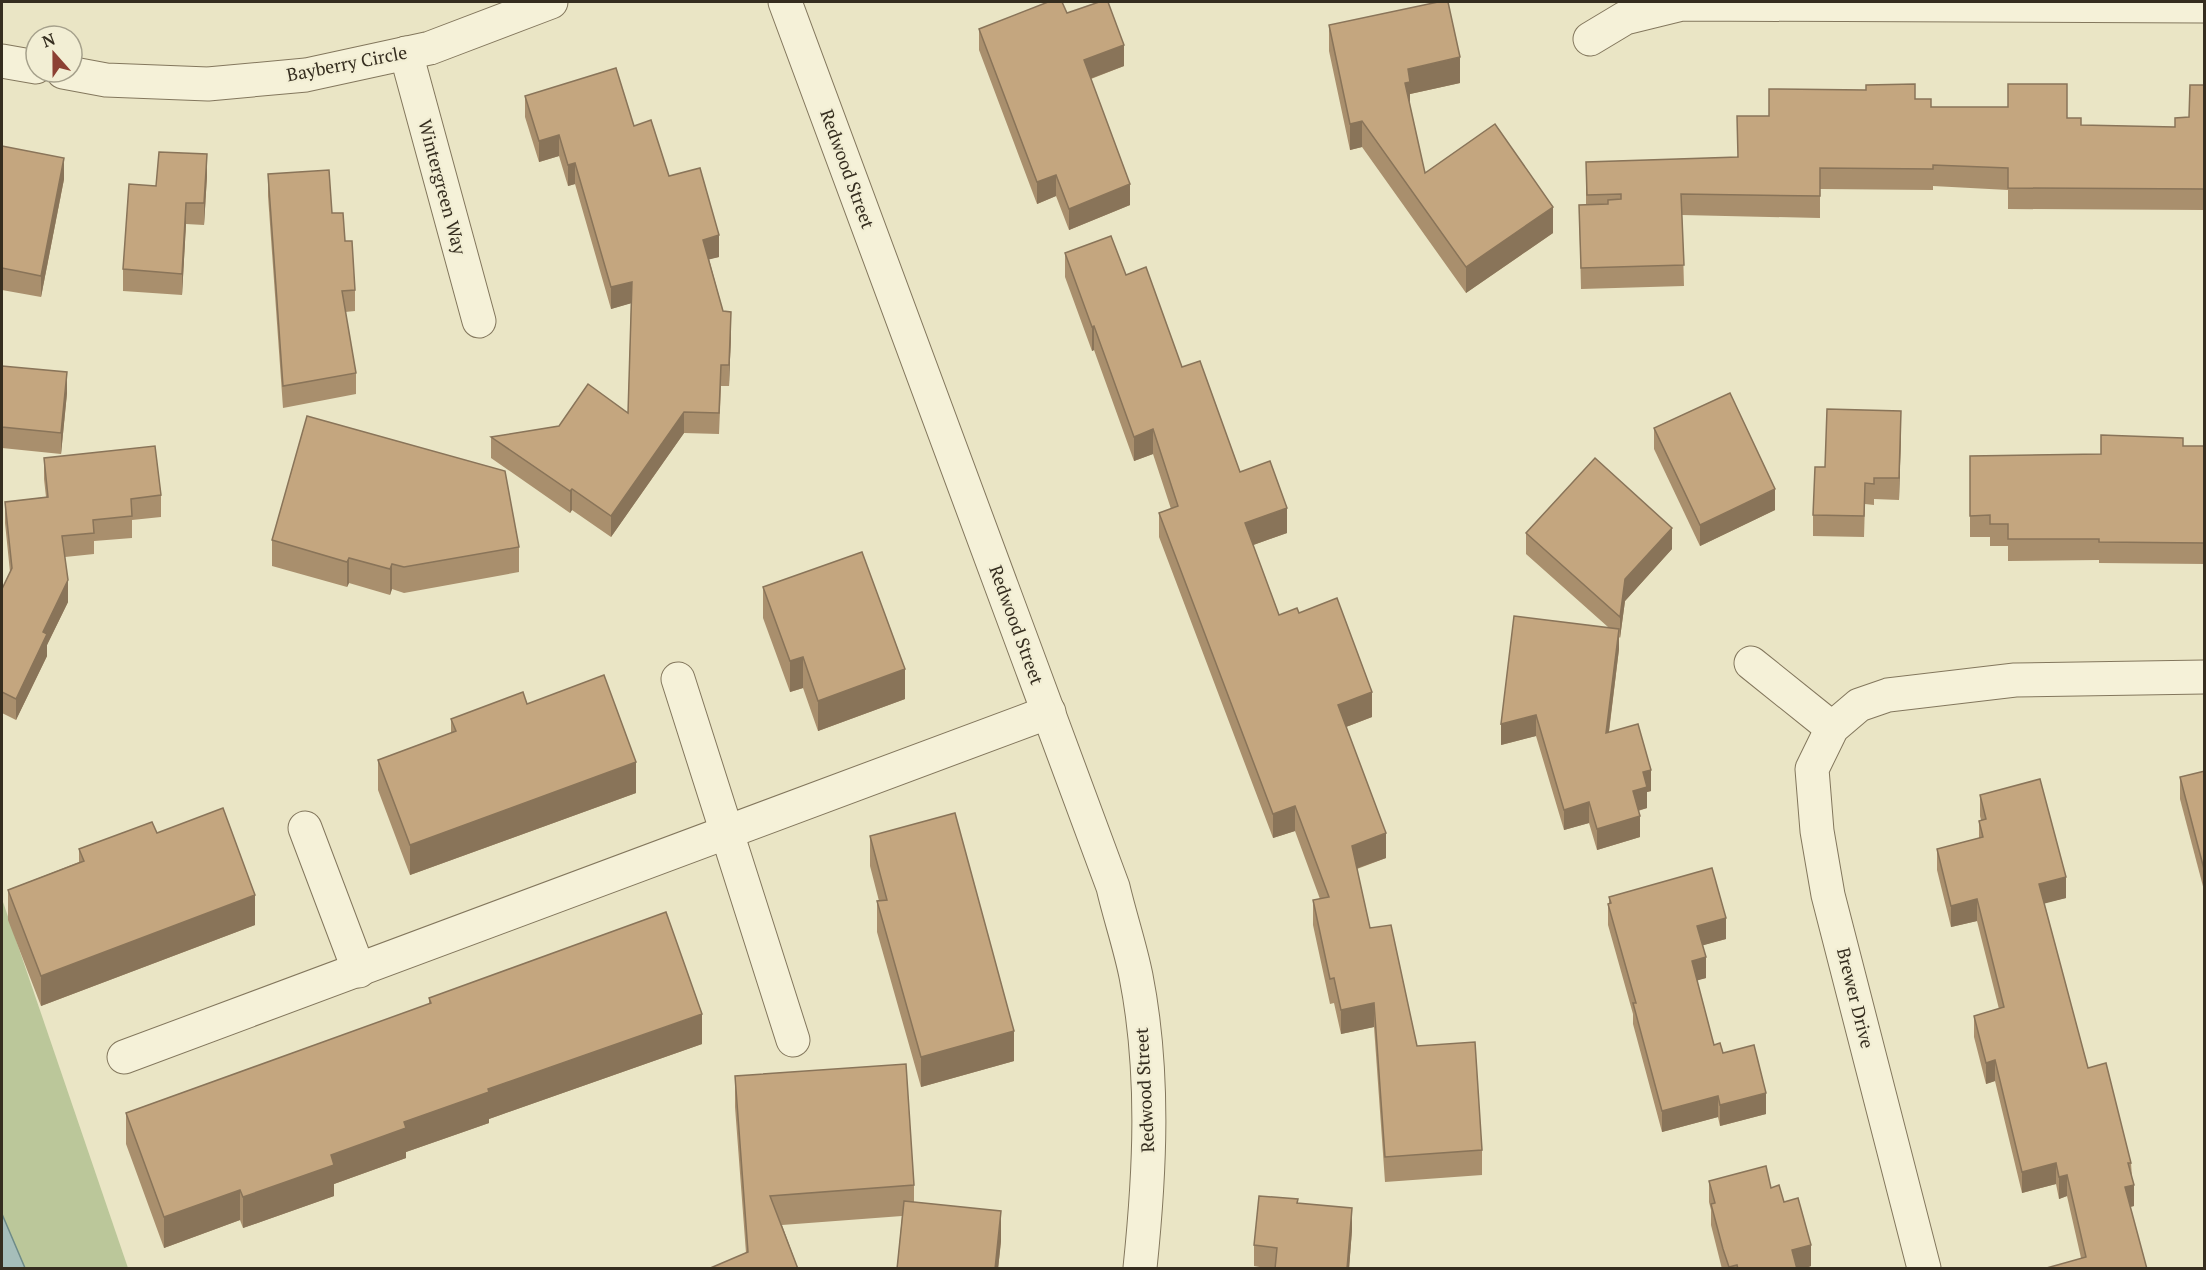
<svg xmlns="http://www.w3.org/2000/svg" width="2206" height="1270" font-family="'PT Serif',serif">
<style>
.green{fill:#bbc79a}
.water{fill:#a6beba;stroke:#6e8b88;stroke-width:1.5}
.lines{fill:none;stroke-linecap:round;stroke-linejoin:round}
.minor-casing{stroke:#83775d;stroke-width:35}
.minor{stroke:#f5f1d8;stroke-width:33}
.wall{fill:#a98f6d}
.shaded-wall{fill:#897459}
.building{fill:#c4a67f;stroke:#897459;stroke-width:1.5}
.labels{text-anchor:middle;stroke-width:4.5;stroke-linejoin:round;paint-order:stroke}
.street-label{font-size:18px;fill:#352d1f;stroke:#f2eed4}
</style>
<rect width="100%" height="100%" fill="#eae5c5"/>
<polygon class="green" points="2,899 128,1268 2,1268"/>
<polygon class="water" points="2,1214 25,1268 2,1268"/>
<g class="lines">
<g class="minor-casing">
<g id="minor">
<path d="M 785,2 L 1113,887 C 1120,917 1130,946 1136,976 C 1155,1073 1150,1172 1140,1268"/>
<polyline points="1590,39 1625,18 1682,4 2204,6"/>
<polyline points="406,53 479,321"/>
<polyline points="2,61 36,67"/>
<polyline points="63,72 106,80 208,84 306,75 430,48 551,2"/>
<polyline points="1751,663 1832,728"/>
<polyline points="678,679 793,1040"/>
<polyline points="305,828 359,971"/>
<polyline points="124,1057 1049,712"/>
<polyline points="1924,1268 1828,895 1817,831 1812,769 1832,728 1859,705 1888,695 2015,680 2204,677"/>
</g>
</g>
<use href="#minor" class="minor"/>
</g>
<g class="wall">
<polygon points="1067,13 1124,66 1091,79 1130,205 1069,230 1056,196 1037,204 979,50 979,29"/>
<polygon points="1329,25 1460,83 1410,94 1410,107 1425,173 1553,233 1466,293 1362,147 1350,150 1329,51"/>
<polygon points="2205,85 2205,210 2008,209 2008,190 1933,186 1933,190 1820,189 1820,218 1682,215 1684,286 1581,289 1579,205 1586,205 1586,162 1737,157 1769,116 1915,99 1931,107 2067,118 2081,125 2175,127 2189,117"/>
<polygon points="525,96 634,126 669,176 719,257 709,259 723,311 731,333 729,386 721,386 719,434 684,433 611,537 572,510 570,513 491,458 491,437 559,426 628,413 631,303 611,309 575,184 568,186 559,156 539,162 525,117"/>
<polygon points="2,146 64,179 41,297 2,290"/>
<polygon points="268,174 332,213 355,290 355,311 345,312 356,373 356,394 283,408 268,196"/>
<polygon points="207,176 204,225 186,224 182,295 123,291 123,269 156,186"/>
<polygon points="1065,253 1126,275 1182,367 1240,472 1287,533 1253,545 1279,615 1299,613 1372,717 1346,727 1386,858 1357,869 1370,928 1417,1046 1482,1150 1482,1175 1385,1182 1374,1027 1341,1034 1334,1003 1330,1004 1313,925 1313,900 1320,899 1295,831 1273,838 1159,537 1159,513 1171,509 1153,454 1134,461 1094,350 1092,351 1065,277"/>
<polygon points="2,366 67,393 61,454 2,448"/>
<polygon points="1654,428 1775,510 1700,546 1654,449"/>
<polygon points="1901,432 1899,500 1874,499 1874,505 1865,504 1864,537 1813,536 1813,515 1825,467"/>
<polygon points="2183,446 2205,446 2205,564 2099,563 2099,560 2008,561 2008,546 1990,546 1990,537 1970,537 1970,456 2101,454"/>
<polygon points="44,458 161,495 161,517 132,520 132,538 94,541 94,554 65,557 68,602 47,645 47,656 16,720 2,713 2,589 10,572 5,523 5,502 46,497 44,479"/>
<polygon points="1526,533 1672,549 1625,601 1620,638 1619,637 1619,649 1609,732 1651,791 1647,792 1647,808 1638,811 1640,837 1597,850 1589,823 1564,830 1536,736 1501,745 1608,627 1526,554"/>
<polygon points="272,540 519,547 519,572 404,593 392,589 390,595 349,583 347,587 272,566"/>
<polygon points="763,587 905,699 818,731 803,688 790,692 763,618"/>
<polygon points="527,704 636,793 410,875 378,790 378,760 451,733 451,719"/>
<polygon points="2205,771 2205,894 2180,799 2180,777"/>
<polygon points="1980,795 2066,898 2044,903 2088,1068 2131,1163 2134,1206 2130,1207 2147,1269 2081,1258 2067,1196 2059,1199 2056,1184 2022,1193 1995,1081 1986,1084 1974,1037 1974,1016 1999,1009 1977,921 1951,927 1937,870 1937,849 1979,838 1979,821 1981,820 1980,816"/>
<polygon points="870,836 1014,1061 921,1087 877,932 877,901 879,901 870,866"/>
<polygon points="79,849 255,925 41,1006 8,920 8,890 79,862"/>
<polygon points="1609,897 1726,939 1703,945 1706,978 1697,980 1714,1045 1723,1053 1766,1114 1720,1126 1718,1117 1662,1132 1633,1024 1633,1014 1608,925 1608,904 1609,904"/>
<polygon points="429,998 702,1044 489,1119 489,1123 406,1152 406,1158 334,1184 334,1196 243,1228 240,1220 164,1248 126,1144 126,1113 429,1004"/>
<polygon points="735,1076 914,1185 914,1202 1001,1241 998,1269 897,1269 902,1216 782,1225 798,1269 746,1253 735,1107"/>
<polygon points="1709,1181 1771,1188 1784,1202 1811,1266 1803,1269 1722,1269 1711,1225 1711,1210 1709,1202"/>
<polygon points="1298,1203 1352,1230 1349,1269 1271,1269 1254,1266 1254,1245"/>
</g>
<g class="shaded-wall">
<polygon points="1124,45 1124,66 1084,81 1084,60"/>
<polygon points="1460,57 1460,83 1410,94 1410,108 1405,83 1408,69"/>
<polygon points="1362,121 1362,147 1350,150 1350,124"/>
<polygon points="559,135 559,156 539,162 539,141"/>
<polygon points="207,154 207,176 204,225 204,203"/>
<polygon points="64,158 64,179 41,297 41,276"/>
<polygon points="575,163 575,184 568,186 568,165"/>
<polygon points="1056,175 1056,196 1037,204 1037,182"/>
<polygon points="1130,184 1130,205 1069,230 1069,209"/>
<polygon points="186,203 186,224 182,295 182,274"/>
<polygon points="1553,207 1553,233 1466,293 1466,267"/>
<polygon points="719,235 719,257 703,261 703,240"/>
<polygon points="632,282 632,303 611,309 611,287"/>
<polygon points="731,312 731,333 729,386 729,365"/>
<polygon points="1094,326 1094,350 1092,351 1092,327"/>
<polygon points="67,372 67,393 61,454 61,433"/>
<polygon points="1901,411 1901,432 1899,500 1899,478"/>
<polygon points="684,412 684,433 611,537 611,516"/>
<polygon points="1153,429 1153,454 1134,461 1134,437"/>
<polygon points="572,489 572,510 570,513 570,491"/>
<polygon points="1775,489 1775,510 1700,546 1700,525"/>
<polygon points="1287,508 1287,533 1245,548 1245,523"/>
<polygon points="1672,528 1672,549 1625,601 1620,638 1620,617 1625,579"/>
<polygon points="349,558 349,583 347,587 347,562"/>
<polygon points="392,564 392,589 390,595 390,569"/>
<polygon points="68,580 68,602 47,645 47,656 16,720 16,699 43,632"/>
<polygon points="1619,629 1619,649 1606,754 1606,733"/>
<polygon points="803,657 803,688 790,692 790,661"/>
<polygon points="905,669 905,699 818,731 818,701"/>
<polygon points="1372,692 1372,717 1338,730 1338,705"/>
<polygon points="1536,715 1536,736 1501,745 1501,724"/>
<polygon points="636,762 636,793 410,875 410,845"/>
<polygon points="1651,770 1651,791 1647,792 1647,808 1633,812 1633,791 1643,772"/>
<polygon points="1589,802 1589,823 1564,830 1564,810"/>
<polygon points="1295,806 1295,831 1273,838 1273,814"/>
<polygon points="1640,816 1640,837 1597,850 1597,829"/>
<polygon points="1386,833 1386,858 1352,870 1352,846"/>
<polygon points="2066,877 2066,898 2039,905 2039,884"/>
<polygon points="255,895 255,925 41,1006 41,976"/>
<polygon points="1977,899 1977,921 1951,927 1951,906"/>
<polygon points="1726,918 1726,939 1697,947 1697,926"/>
<polygon points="1706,957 1706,978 1692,982 1692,961"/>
<polygon points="1374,1003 1374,1027 1341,1034 1341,1010"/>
<polygon points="702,1014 702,1044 489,1119 489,1123 406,1152 406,1158 334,1184 334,1196 243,1228 243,1197 331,1155 404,1122 488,1089"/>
<polygon points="1014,1031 1014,1061 921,1087 921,1057"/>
<polygon points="1995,1060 1995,1081 1986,1084 1986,1063"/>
<polygon points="1766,1093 1766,1114 1720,1126 1720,1105"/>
<polygon points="1718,1096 1718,1117 1662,1132 1662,1111"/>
<polygon points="2056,1163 2056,1184 2022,1193 2022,1172"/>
<polygon points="2067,1175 2067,1196 2059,1199 2059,1177"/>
<polygon points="2134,1185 2134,1206 2125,1208 2125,1187"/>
<polygon points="240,1190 240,1220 164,1248 164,1217"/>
<polygon points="1352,1208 1352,1230 1349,1269 1347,1269"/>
<polygon points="1001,1211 1001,1241 998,1269 995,1269"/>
<polygon points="1811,1245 1811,1266 1803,1269 1792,1269 1792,1250"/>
</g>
<g class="building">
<polygon points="1048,2 1062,2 1067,13 1099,2 1108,2 1124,45 1084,60 1130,184 1069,209 1056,175 1037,182 979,29"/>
<polygon points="1438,2 1448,2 1460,57 1408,69 1410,82 1405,83 1425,173 1495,124 1553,207 1466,267 1362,121 1350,124 1329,25"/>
<polygon points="616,68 634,126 651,120 669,176 700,168 719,235 703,240 723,311 731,312 729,365 721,365 719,413 684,412 611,516 572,489 570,491 491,437 559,426 588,384 628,413 632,282 611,287 575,163 568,165 559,135 539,141 525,96"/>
<polygon points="1915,84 1915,99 1931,99 1931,107 2008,107 2008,84 2067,84 2067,118 2081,118 2081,125 2175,127 2175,118 2189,117 2190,85 2205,85 2205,189 2008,188 2008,168 1933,165 1933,169 1820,168 1820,196 1681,194 1684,265 1581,268 1579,205 1608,204 1608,200 1621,199 1621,194 1587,195 1586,162 1738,157 1737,116 1769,116 1769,89 1866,90 1866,85"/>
<polygon points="2,146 64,158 41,276 2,268"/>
<polygon points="159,152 207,154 204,203 186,203 182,274 123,269 129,184 156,186"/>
<polygon points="329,170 332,213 343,213 345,241 352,241 355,290 342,291 356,373 283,386 268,174"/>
<polygon points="1111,236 1126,275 1146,267 1182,367 1200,361 1240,472 1270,461 1287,508 1245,523 1279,615 1297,608 1299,613 1337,598 1372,692 1338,705 1386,833 1352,846 1370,928 1391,925 1417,1046 1475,1042 1482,1150 1385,1157 1374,1003 1341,1010 1334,978 1330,979 1313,900 1329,897 1295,806 1273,814 1159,513 1178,506 1153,429 1134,437 1094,326 1092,327 1065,253"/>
<polygon points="2,366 67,372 61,433 2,427"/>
<polygon points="1730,393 1775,489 1700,525 1654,428"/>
<polygon points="1827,409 1901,411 1899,478 1874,478 1874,484 1865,483 1864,516 1813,515 1815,467 1825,467"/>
<polygon points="307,416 505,471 519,547 404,567 392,564 390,569 349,558 347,562 272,540"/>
<polygon points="2101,435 2183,438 2183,446 2205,446 2205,543 2099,542 2099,539 2008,539 2008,524 1990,524 1990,515 1970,516 1970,456 2101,454"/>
<polygon points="155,446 161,495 131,499 132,516 93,520 94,533 62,536 68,580 43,632 47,634 16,699 2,692 2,589 12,568 5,502 48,497 44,458"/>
<polygon points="1595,458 1672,528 1625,579 1620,617 1526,533"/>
<polygon points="862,552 905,669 818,701 803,657 790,661 763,587"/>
<polygon points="1514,616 1619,629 1606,733 1638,724 1651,770 1643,772 1647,787 1633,791 1640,816 1597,829 1589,802 1564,810 1536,715 1501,724"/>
<polygon points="604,675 636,762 410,845 378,760 456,731 451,719 523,692 527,704"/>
<polygon points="2205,771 2205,873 2180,777"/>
<polygon points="2040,779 2066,877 2039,884 2088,1068 2106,1063 2131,1163 2128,1163 2134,1185 2125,1187 2147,1269 2043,1269 2086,1257 2067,1175 2059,1177 2056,1163 2022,1172 1995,1060 1986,1063 1974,1016 2004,1007 1977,899 1951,906 1937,849 1983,837 1979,821 1986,819 1980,795"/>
<polygon points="223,808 255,895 41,976 8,890 84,861 79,849 152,822 157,833"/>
<polygon points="955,813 1014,1031 921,1057 877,901 887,900 870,836"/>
<polygon points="1712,868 1726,918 1697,926 1706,957 1692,961 1714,1045 1720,1043 1723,1053 1754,1045 1766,1093 1720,1105 1718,1096 1662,1111 1633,1003 1636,1003 1608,904 1611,903 1609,897"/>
<polygon points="666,912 702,1014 488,1089 489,1092 404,1122 406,1128 331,1155 334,1165 243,1197 240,1190 164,1217 126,1113 431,1003 429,998"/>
<polygon points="906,1064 914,1185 770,1196 798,1269 708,1269 748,1252 735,1076"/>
<polygon points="1766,1166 1771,1188 1779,1185 1784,1202 1798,1198 1811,1245 1792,1250 1797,1269 1738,1269 1737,1265 1729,1267 1723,1249 1711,1204 1715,1203 1709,1181"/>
<polygon points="1259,1196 1298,1199 1297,1203 1352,1208 1347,1269 1275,1269 1277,1248 1254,1245"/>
<polygon points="904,1201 1001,1211 995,1269 897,1269"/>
</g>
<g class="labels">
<g class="street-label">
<text transform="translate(347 64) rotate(-11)" y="6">Bayberry Circle</text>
<text transform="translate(847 169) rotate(70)" y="6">Redwood Street</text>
<text transform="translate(442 187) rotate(75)" y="6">Wintergreen Way</text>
<text transform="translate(1016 625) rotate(70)" y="6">Redwood Street</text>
<text transform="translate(1855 998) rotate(76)" y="6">Brewer Drive</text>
<text transform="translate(1145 1090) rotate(-93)" y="6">Redwood Street</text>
</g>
</g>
<rect width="2206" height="1270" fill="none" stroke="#352d1f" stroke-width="6"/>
<g transform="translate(54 54) rotate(339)"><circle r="28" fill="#f2eed4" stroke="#a6a18c" stroke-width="1.5"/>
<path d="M0-4.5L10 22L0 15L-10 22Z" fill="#8c4033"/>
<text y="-9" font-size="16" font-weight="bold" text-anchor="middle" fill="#352d1f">N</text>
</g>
</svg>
